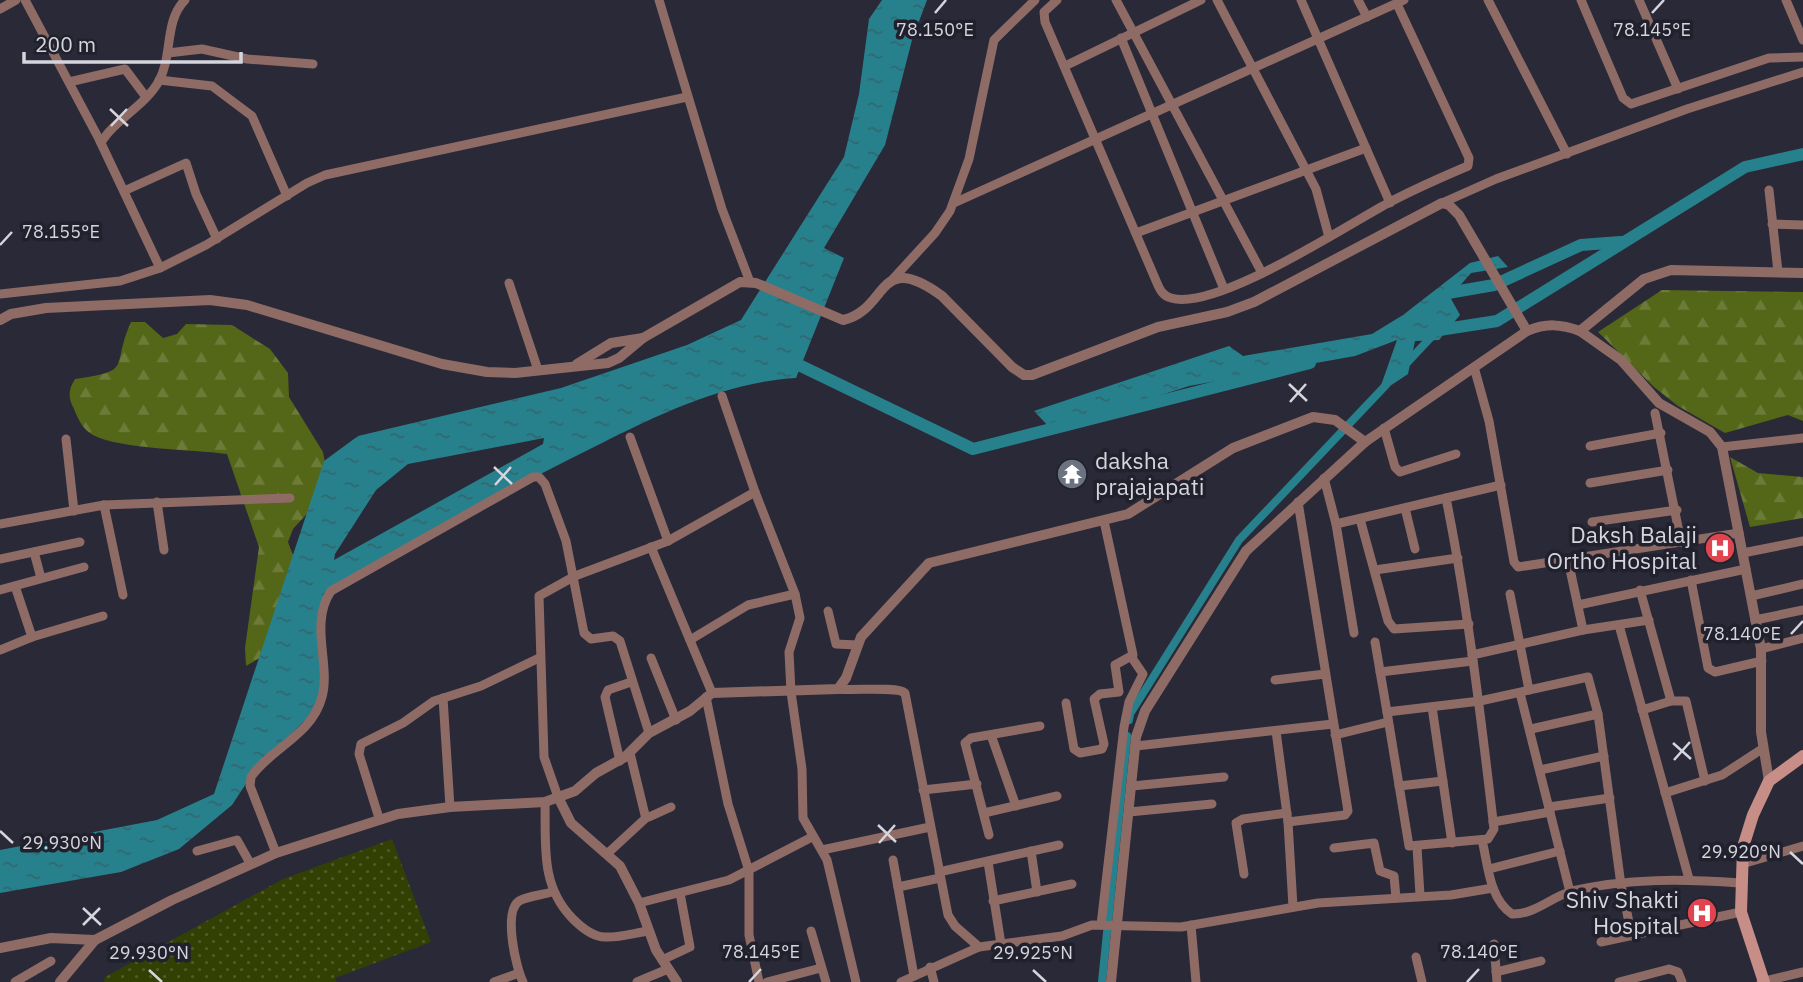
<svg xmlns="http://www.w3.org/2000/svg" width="1803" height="982" font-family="'IBM Plex Sans',sans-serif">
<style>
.grass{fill:url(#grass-dots)}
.forest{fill:url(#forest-firs)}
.water{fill:url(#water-ripples);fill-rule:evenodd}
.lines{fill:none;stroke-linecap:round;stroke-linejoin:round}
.canal{stroke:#27818d;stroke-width:8}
.river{stroke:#27818d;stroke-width:12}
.minor{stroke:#8f6b66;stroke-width:9}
.tertiary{stroke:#8f6b66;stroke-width:10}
.secondary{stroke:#c78e87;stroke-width:12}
.ticks{fill:none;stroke:#d5d5de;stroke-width:2.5}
.labels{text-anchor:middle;stroke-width:7;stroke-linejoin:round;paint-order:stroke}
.poi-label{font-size:23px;fill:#d5d5de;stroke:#21202d;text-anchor:end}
.ticks-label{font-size:18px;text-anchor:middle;fill:#d5d5de;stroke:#21202d;stroke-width:7;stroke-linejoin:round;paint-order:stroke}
</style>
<defs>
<pattern id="grass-dots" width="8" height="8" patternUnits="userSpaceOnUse" patternTransform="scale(1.75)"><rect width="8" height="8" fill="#334003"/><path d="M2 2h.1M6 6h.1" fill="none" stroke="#505b27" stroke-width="1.8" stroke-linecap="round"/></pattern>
<pattern id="forest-firs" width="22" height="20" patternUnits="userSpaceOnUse" patternTransform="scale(1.75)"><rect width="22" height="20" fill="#546617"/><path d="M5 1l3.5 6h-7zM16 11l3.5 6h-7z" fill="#6c7b38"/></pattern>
<pattern id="water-ripples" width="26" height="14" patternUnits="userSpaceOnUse" patternTransform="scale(1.75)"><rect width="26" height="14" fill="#27818d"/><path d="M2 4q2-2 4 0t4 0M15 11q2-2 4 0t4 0" fill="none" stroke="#31676f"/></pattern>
</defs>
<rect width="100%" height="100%" fill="#2a2938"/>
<polygon class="grass" points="392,839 431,942 335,978 336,982 104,982 105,977 283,879"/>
<g class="forest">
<polygon points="1662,290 1803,292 1803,421 1788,415 1725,433 1678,406 1654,387 1598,332"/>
<path d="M 131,322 L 145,322 L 163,338 L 177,334 L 186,324 L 232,325 L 270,349 L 288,373 L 289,397 L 323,452 L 327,474 L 315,505 L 293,529 L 288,542 L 297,566 L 265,655 L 246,666 L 245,648 L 259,547 L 227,454 C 191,449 123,450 93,435 C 83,430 78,419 74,409 C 68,398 68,390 75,379 C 135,370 110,369 131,322 Z"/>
<polygon points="1730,457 1758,473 1803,477 1803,518 1750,527"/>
</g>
<g class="water">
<path d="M 882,0 L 927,0 L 912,40 L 885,145 L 824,248 L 844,258 L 796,378 C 724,382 655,416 592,448 C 503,492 416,541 329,589 L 321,646 L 324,694 L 306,719 L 253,773 L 232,805 L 179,849 L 121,872 L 0,893 L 0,850 L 157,820 L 214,794 L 324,461 L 358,436 L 561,388 L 687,345 L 741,320 L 844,157 L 859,94 L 869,19 ZM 544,438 L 543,444 L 334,560 L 335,554 L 376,490 L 408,464 Z"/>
<polygon points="1498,256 1508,267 1471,273 1450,297 1460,315 1439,340 1415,341 1408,374 1378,394 1397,340 1355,356 1189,386 1052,430 1034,411 1229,346 1243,356 1372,334 1403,315 1470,263"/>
</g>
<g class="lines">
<g class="canal">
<polyline points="1404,366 1434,334"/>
<polyline points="1129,720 1130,714 1239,540 1386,385"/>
<polyline points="1102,982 1127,736"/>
</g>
<g class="river">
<polyline points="1442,302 1448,293 1494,285 1581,245 1620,242"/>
<polyline points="1433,331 1497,321 1745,167 1803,154"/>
<polyline points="801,366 973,449 1310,363"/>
</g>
<g class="minor">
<polyline points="25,0 99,139 160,268"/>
<polyline points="659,0 722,209 750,282"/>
<path d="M 1057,0 L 1044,12 L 1045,22 L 1157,283 C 1160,290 1163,296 1171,298 C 1215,312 1347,225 1390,202 C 1415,189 1442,177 1468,166 L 1469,158 L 1397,4"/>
<polyline points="1116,0 1262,273"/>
<polyline points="1217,0 1316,189 1329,237"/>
<polyline points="1301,0 1390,203"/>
<polyline points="1358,0 1367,17"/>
<polyline points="1488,0 1567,154"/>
<polyline points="1581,0 1623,98 1631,104 1769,58 1803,57"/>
<polyline points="1639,0 1678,89"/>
<polyline points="1786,0 1803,40"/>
<polyline points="0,9 16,0"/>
<polyline points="1121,38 1224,289"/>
<polyline points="168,53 202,49 247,59 313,64"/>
<polyline points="1065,66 1201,0"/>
<polyline points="159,80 212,86 252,116 287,196"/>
<polyline points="69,82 125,69 146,97"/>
<path d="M 101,143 C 113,121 145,106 159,81 C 173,55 164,21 185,0"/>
<polyline points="1769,190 1778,272"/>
<polyline points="124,191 186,163 196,194 217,239"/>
<polyline points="954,203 1404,0"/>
<polyline points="1442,203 1496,179 1687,109 1803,72"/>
<polyline points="1772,224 1803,225"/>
<polyline points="1136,233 1366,148"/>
<polyline points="891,281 935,233 950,211 969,159 994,40 1035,0"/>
<polyline points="509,283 538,370"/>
<polyline points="0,294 120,281 160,268 206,245 307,183 325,175 687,97"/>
<polyline points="1474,367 1489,421 1514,562 1518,567 1739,533"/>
<polyline points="722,396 755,492 795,594 800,618 789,652 791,692 802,769 803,818 827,860 856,982"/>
<polyline points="1655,413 1681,542"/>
<polyline points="1384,428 1395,467 1400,472 1456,454"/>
<polyline points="630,437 668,541"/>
<polyline points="66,439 74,511"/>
<polyline points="1590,446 1661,433"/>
<polyline points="1722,447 1803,438"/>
<polyline points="1324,478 1336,524 1501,485"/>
<polyline points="1590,483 1668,470"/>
<polyline points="157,502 164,550"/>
<polyline points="104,505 123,595"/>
<polyline points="1405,508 1415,549"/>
<polyline points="1360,519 1388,621 1394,629 1469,624"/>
<polyline points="1592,522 1677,510"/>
<polyline points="0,524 104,505 290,498"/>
<polyline points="1336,524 1354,633"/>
<polyline points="651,547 712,693"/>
<polyline points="34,552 41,578"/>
<polyline points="1743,553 1803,541"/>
<polyline points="0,559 80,542"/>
<polyline points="1568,560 1583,630"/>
<polyline points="1375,570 1458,558"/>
<polyline points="1691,580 1708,668 1715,672 1762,661"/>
<polyline points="15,586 32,637"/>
<polyline points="0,590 84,567"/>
<polyline points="1640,590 1671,701"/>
<polyline points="1510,594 1529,690"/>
<polyline points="1751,596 1803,584"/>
<polyline points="1578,605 1746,569"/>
<polyline points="828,611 836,644 857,645"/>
<polyline points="1755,620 1803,610"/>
<polyline points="1619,625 1689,879"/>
<polyline points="690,640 748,605 795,594"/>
<polyline points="1375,642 1387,712 1480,701 1588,677 1598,714 1621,885 1632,936"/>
<polyline points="1761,649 1803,638"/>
<polyline points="0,650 32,637 103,616"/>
<polyline points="1472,655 1583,630 1649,620"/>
<polyline points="651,658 676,720"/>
<polyline points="1380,672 1473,661"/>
<polyline points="1275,680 1325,674"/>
<path d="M 838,689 C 853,691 896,686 905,693 L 948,915 L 955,926 L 979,947"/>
<polyline points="1520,693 1570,892"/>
<polyline points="706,697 728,804 749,871 749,935 759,982"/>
<polyline points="443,698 450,807"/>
<polyline points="1066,703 1074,749 1080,753 1102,749 1104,744 1094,699 1100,694 1119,692 1115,665 1133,655 1104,521"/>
<polyline points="1432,707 1452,843"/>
<polyline points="1642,710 1671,701 1686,701 1705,781"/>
<path d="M 1387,712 L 1409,846 L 1488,839 L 1494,829 C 1481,718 1468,608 1446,498"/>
<polyline points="1531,729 1598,714"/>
<polyline points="1276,731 1288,822 1293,907"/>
<polyline points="991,735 1016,806"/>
<polyline points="1335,735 1388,722"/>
<polyline points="1136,746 1333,724"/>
<polyline points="630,753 645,815 649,817 671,807"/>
<polyline points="620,761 605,697 608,690 631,682"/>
<polyline points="1540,770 1604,756"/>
<polyline points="1132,786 1224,777"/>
<polyline points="1399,786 1443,781"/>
<polyline points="923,790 977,784"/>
<polyline points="1665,793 1722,775 1762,749"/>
<polyline points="558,797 544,757 539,596 575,576 668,541 755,492"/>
<path d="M 545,802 C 546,845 540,886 573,919 C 581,927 593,937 605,937 C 619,938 634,933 648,931"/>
<polyline points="1549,807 1610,798"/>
<polyline points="1129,812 1212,804"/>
<polyline points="984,813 1057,796"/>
<polyline points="379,818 359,754 361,744 403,723 434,701 481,686 539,658"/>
<polyline points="1288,822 1345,815 1348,811 1298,502"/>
<polyline points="1493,822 1550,812"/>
<polyline points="989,835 965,743 971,738 1040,726"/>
<path d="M 1482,840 C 1488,864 1489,899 1512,914 C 1534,915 1551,897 1572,891 C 1627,878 1684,879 1740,883"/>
<polyline points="1417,847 1420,895"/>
<polyline points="1334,848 1374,843 1380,871 1394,876 1396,898"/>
<polyline points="822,850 930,827"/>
<polyline points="197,851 237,840 250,863"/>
<polyline points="1031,851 1037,892"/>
<path d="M 276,853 L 250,786 L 251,777 C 271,748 312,735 322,697 C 331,664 309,624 331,591 L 533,477 L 539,477 L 545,484 L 566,541 L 584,633 L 591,639 L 613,636 L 620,641 L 649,733"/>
<polyline points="608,853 647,817"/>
<polyline points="893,860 914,976"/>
<polyline points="988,862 1001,944"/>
<polyline points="1742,864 1803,846"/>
<polyline points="1489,869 1560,851"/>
<polyline points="939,872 1059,845"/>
<polyline points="1244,874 1236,823 1243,819 1287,813"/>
<polyline points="898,887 940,878"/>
<polyline points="993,901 1072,884"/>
<polyline points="639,903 729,880 812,837"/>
<polyline points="1101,925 1124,727 1129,702 1143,674 1132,658"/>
<polyline points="1191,925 1196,982"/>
<polyline points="811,931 826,982"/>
<polyline points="1601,942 1741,912"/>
<polyline points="1494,944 1497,982"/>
<polyline points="1416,957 1422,982"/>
<polyline points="662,960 690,947 680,893"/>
<polyline points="930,967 934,982"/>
<polyline points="1496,972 1541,961"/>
<polyline points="15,982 51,961"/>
<polyline points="494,982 519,973"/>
<path d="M 523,982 C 516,968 503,912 519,901 C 528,896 542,895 552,892"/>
<polyline points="637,982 668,969"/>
<polyline points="767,982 821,968"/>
<polyline points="901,982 979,947 1062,936 1092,925 1181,927 1318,903 1451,895 1493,888"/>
<polyline points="1619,982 1669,969 1678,972 1682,982"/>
<polyline points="1761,982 1803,972"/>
</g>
<g class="tertiary">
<path d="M 0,320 L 11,314 L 46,308 L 210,300 L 247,305 L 442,364 L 487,372 L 515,373 L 608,363 L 619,358 L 643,338 L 740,282 L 756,283 L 843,320 C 889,310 876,248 942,296 L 1012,367 L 1024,375 L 1032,375 L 1158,327 L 1227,312 L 1254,302 L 1442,203 L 1449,205 L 1459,215 L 1527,331"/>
<polyline points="1580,331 1621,360 1659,403 1710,432 1722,447 1761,649 1761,732 1769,781"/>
<polyline points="577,364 611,343 643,338"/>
<polyline points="558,797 571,823 620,866 639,903 656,950 677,982"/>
<polyline points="0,948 51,938 95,940"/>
<path d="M 60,982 L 95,940 L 172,900 L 276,853 L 398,814 L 450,807 L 545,802 L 575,791 L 596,773 L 625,757 L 649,733 L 690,711 L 712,693 L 838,689 L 846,678 L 861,637 L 929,563 L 1128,514 L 1233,448 L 1313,417 L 1335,420 L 1365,442 L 1527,331 C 1546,323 1561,324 1580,331 L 1644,279 L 1671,270 L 1803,273"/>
<polyline points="1111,982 1136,737 1145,711 1246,551 1365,442"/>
</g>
<polyline class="secondary" points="1764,982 1741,912 1743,847 1753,815 1769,781 1803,756"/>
</g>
<path class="ticks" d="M 935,13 L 946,0M 1652,13 L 1664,0M 110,109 L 128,126M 111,126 L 127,109M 0,245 L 12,232M 1289,384 L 1307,401M 1290,402 L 1306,384M 494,467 L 512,484M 495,485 L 511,467M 1791,634 L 1803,621M 1673,743 L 1691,759M 1674,760 L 1690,742M 878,825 L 896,842M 0,831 L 13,843M 879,843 L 895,825M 1790,852 L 1803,864M 83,908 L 101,925M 83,925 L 100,908M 149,970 L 162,982M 1033,970 L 1046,982M 749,982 L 761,969M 1467,982 L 1479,969"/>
<defs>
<g id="temple-disc" transform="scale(1.575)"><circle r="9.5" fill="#6b7280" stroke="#21202d"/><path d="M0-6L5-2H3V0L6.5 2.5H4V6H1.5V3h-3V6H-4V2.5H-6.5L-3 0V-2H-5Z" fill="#fff"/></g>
<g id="hospital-disc" transform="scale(1.575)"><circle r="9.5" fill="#e0444e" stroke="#21202d"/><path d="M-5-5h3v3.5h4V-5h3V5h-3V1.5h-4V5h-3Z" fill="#fff"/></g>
</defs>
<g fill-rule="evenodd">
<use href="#temple-disc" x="1072" y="474"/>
<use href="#hospital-disc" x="1720" y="548"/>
<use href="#hospital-disc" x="1702" y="913"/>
</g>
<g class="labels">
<g class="poi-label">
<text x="1095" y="469" text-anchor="start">daksha<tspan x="1095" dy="26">prajajapati</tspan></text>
<text x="1697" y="543">Daksh Balaji<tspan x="1697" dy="26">Ortho Hospital</tspan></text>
<text x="1679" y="908">Shiv Shakti<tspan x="1679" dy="26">Hospital</tspan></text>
</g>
</g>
<g class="ticks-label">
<text x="1652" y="36">78.145°E</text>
<text x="935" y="36">78.150°E</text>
<text x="61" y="238">78.155°E</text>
<text x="1742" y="640">78.140°E</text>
<text x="62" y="849">29.930°N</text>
<text x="1741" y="858">29.920°N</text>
<text x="761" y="958">78.145°E</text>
<text x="1479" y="958">78.140°E</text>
<text x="149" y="959">29.930°N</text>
<text x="1033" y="959">29.925°N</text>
</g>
<path d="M24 52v10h217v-10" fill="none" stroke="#d5d5de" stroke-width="3.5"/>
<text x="35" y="52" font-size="21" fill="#d5d5de" stroke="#21202d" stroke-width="5" paint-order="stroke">200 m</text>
</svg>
